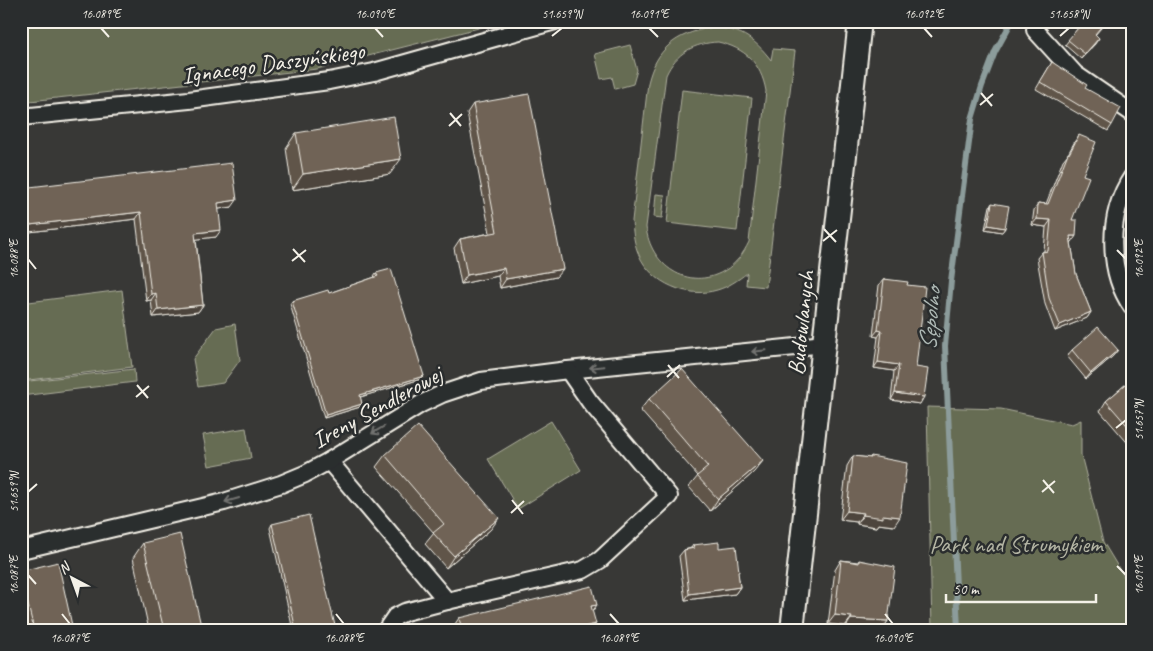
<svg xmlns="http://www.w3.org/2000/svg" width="1153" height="651" font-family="Caveat,sans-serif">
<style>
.green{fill:#666c52;stroke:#adae9d;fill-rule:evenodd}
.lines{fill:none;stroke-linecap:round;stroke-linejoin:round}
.stream{stroke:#8c9c9b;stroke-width:6}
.street-casing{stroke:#f4f1e8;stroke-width:20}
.secondary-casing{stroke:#f4f1e8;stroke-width:26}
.street{stroke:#2a2d2e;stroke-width:16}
.secondary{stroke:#2a2d2e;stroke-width:22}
.wall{fill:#60554a;stroke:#f4f1e8}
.shaded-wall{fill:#4e453c;stroke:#f4f1e8}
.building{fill:#706356;stroke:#f4f1e8}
.oneway{stroke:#71726f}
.ticks{fill:none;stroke:#f4f1e8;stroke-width:2}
.labels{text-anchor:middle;stroke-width:5;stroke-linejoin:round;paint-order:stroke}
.street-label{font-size:24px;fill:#f4f1e8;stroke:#2a2d2e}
.park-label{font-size:24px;fill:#b4b5a4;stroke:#2a2d2e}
.water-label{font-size:25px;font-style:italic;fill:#aeb9b5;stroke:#2a2d2e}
.neatline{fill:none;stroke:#f4f1e8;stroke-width:2}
.ticks-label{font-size:12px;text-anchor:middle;fill:#f4f1e8}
</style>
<rect width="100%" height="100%" fill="#383836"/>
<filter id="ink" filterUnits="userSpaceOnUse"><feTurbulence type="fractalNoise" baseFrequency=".02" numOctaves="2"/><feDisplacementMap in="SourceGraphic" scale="10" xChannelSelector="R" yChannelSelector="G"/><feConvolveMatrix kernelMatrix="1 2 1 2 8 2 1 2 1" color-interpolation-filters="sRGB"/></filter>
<g filter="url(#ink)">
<g class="green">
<polygon points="21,21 506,21 317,69 21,102"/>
<path d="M 709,28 C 738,27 754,38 771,60 L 773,49 L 795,51 L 766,287 L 746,285 L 747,273 C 738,280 728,287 717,290 C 688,299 651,283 639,255 C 634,244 633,233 632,221 L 648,83 C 656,49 676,34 709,28 ZM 718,42 C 745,48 761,63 766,91 L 749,242 C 743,254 736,264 724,271 C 688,292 650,265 646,227 L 666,75 C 676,53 694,43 718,42 Z"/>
<polygon points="630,45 637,70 633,84 615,89 612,77 601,79 595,54"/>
<polygon points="682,90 752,98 737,231 667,223"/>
<polygon points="656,194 665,195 662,218 654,217"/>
<polygon points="122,290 132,367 21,381 21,303"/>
<polygon points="235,324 240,360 223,383 198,387 193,359 216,328"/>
<polygon points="134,369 135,382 21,396 21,382"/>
<polygon points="927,407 1001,409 1072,424 1081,420 1081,455 1103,542 1132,590 1132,630 932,630"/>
<polygon points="551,421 581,470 518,509 488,459"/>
<polygon points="246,428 251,458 209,466 203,435"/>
</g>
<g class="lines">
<polyline class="stream" points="958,630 945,346 951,281 972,119 982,86 995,52 1012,21"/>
<g class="street-casing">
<g id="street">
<polyline points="1035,30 1075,74 1132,113"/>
<polyline points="21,117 189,100 329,81 374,72 555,21"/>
<path d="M 1132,177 C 1107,214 1107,271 1132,307"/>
<polyline points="329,461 447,601"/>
<polyline points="21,550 224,502 281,484 305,474 329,461 421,404 442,394 481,381 568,370 825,344"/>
<polyline points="386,630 395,617 405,612 447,601 583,570 600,560 669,496 590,402 568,370"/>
</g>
</g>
<g class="secondary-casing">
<polyline id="secondary" points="792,630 860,21"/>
</g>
<use href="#street" class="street"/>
<use href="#secondary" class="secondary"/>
</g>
<g class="wall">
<polygon points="1073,21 1107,21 1095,35 1099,38 1081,59 1065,45 1079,27"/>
<polygon points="1132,61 1132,70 1128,67"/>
<polygon points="1052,62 1085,88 1112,125 1108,131 1036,89"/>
<polygon points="473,104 556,277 500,288 498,276 461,284 454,248 460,239 490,233 467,113"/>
<polygon points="296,133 390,174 292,190 286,148"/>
<polygon points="1079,135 1083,175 1072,220 1072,242 1071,242 1076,274 1091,312 1087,318 1055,331 1045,304 1037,258 1042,252 1044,251 1046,227 1032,225 1034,210 1038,203 1046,204 1063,160 1068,154 1075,141"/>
<polygon points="21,188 232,207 218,209 216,237 196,239 203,305 198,312 153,317 151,300 146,301 136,219 21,233"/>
<polygon points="992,203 1005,228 1002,232 985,229 990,206"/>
<polygon points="376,273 424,376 421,379 360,397 362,404 360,407 324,418 290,304 292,301 329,293 375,277 374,276"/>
<polygon points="884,279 907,285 920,404 891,400 894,371 874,368 878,337 873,336 879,285"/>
<polygon points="1072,350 1113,356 1086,379 1067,356"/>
<polygon points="1132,379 1132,448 1100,411 1106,401"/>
<polygon points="649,399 754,472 710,511 689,487 698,476 640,410"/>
<polygon points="385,455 491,529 446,568 425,544 434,533 376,467"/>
<polygon points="853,456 870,458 871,456 894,526 878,524 876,527 857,524 857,522 840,520 847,466"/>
<polygon points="272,524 336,630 293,630 270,528"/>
<polygon points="143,543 202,630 149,630 133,558"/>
<polygon points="693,545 719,548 738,574 740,587 735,594 685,600 679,556 684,550 691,548"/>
<polygon points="841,560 858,562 859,560 888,621 882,630 845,628 845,626 828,624 835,570"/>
<polygon points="21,571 73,630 21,630"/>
<polygon points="592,611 591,630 451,630 459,618"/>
</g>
<g class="shaded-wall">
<polygon points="1099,38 1095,44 1081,59 1085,54"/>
<polygon points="401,159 390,174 292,190 303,174"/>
<polygon points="237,200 232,207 213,210 218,203"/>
<polygon points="141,212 136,219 21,233 21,226"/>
<polygon points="1037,219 1051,220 1046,227 1032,225"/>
<polygon points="988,225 1005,228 1002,232 985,229"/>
<polygon points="221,230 216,237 190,240 195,233"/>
<polygon points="1070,236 1076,236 1072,242 1065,242"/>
<polygon points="504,268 498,276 461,284 467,275"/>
<polygon points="563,269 556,277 500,288 506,279"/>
<polygon points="156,293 151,300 146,301 151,294"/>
<polygon points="203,305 198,312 153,317 158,310"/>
<polygon points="1091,312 1087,318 1055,331 1060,325"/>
<polygon points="878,330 882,331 878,337 873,336"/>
<polygon points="1118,350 1113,356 1086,379 1091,373"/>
<polygon points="878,362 899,365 894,371 874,368"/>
<polygon points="424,376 421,379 357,398 360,395"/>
<polygon points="895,393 924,397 920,404 891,400"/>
<polygon points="362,404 360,407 324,418 326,415"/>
<polygon points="763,461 754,472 710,511 718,499"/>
<polygon points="847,511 864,513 857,522 840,520"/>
<polygon points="863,515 883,515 900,517 894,526 878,524 876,527 857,524"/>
<polygon points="499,518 491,529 446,568 454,556"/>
<polygon points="740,587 735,594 685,600 689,594"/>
<polygon points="597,605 586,620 591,606"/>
<polygon points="835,615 852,617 845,626 828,624"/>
<polygon points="851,619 888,621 882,630 845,628"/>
<polygon points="596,624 591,630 571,630"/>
</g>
<g class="building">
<polygon points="1082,21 1106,21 1095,34 1099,38 1085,54 1068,40 1083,22"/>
<polygon points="1052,62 1087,85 1085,88 1121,108 1112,125 1040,82"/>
<polygon points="529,94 563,269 506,279 504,268 467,275 460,239 497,232 473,104"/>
<polygon points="394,117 401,159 303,174 296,133"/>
<polygon points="1079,135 1096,142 1083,175 1089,177 1072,220 1077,220 1076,236 1070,236 1076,274 1091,312 1060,325 1049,298 1042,252 1048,251 1051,220 1037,219 1038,203 1048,204 1068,153 1069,154"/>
<polygon points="232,163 237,200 218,203 221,230 195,233 203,305 158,310 156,293 151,294 141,212 21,226 21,188"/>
<polygon points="992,203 1009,206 1005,228 988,225"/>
<polygon points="391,269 424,376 360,395 362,404 326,415 292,301 328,290 329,293 378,276 376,273"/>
<polygon points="884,279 908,282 907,285 925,287 916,367 928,369 924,397 895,393 899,365 878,362 882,331 878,330"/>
<polygon points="1098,327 1118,350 1091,373 1072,350"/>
<polygon points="682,369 763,461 718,499 697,476 708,467 649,399"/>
<polygon points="1132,379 1132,431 1106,401"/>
<polygon points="418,426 499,518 454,556 433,533 444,524 385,455"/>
<polygon points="853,456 871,458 871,456 907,463 900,517 883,515 883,518 863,515 864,513 847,511"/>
<polygon points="309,515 336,630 296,630 272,524"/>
<polygon points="180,534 202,630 164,630 143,543"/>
<polygon points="719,542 719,548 736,546 739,572 738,572 740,587 689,594 684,550 694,548 693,545"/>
<polygon points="841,560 859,563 859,560 895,567 888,621 851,619 852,617 835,615"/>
<polygon points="58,562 73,630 34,630 21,575 21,571"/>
<polygon points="592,586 597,605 591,606 596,624 571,630 462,630 459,618"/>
</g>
<defs><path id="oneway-shaft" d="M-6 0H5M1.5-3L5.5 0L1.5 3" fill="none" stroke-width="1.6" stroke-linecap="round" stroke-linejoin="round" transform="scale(1.25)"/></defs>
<g class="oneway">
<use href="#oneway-shaft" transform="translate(759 351) rotate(174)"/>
<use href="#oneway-shaft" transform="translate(597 367) rotate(174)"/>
<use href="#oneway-shaft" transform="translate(378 430) rotate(149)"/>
<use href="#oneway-shaft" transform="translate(232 500) rotate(164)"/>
</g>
</g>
<path class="ticks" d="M 101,28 L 109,37M 375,28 L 383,37M 649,28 L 658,37M 924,28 L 932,37M 552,36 L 562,28M 1060,36 L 1069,28M 981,93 L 992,106M 980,105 L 993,94M 450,113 L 461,126M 449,126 L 462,114M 824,229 L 836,242M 823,241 L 837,230M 293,249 L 305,262M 1117,250 L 1126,259M 28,259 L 36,269M 292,261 L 306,250M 668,365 L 679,378M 667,377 L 680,365M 137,385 L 148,398M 136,397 L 149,386M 1116,428 L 1126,420M 1043,480 L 1054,493M 28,492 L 37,484M 1042,492 L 1055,481M 512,500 L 523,514M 511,513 L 524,501M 1117,566 L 1126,575M 28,575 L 36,584M 62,614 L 70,624M 336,614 L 344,624M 610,614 L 619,624M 885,614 L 893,624"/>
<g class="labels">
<g class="street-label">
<text transform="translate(273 63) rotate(-8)" y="8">Ignacego Daszyńskiego</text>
<text transform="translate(801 323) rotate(-84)" y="8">Budowlanych</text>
<text transform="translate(377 407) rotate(-29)" y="8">Ireny Sendlerowej</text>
</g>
<g class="park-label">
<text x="1016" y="552">Park nad Strumykiem</text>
</g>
<g class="water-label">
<text transform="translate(929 319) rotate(-85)" y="9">Sępolno</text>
</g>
</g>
<rect width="1153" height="651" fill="none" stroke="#2a2d2e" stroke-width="55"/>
<g transform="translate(72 578) rotate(319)" stroke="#2a2d2e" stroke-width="4" paint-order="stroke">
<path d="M0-4L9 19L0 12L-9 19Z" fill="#f4f1e8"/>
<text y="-8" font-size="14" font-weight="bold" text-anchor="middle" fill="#f4f1e8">N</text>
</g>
<path d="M946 594v8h150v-8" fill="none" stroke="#f4f1e8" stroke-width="2.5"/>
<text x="953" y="594" font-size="15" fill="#f4f1e8" stroke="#2a2d2e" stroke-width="4" paint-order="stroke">50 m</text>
<rect x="28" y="28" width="1098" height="596" class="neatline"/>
<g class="ticks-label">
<text x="101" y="18">16.089°E</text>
<text x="375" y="18">16.090°E</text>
<text x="562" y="18">51.659°N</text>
<text x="649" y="18">16.091°E</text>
<text x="924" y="18">16.092°E</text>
<text x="1069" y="18">51.658°N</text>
<text transform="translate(14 259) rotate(-90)" y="4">16.088°E</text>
<text transform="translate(1139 259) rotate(-90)" y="4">16.092°E</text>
<text transform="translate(1139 420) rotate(-90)" y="4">51.657°N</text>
<text transform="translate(14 492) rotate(-90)" y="4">51.659°N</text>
<text transform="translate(14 575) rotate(-90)" y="4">16.087°E</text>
<text transform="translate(1139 575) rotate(-90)" y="4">16.091°E</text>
<text x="70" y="642">16.087°E</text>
<text x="344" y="642">16.088°E</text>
<text x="619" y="642">16.089°E</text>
<text x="893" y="642">16.090°E</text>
</g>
</svg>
